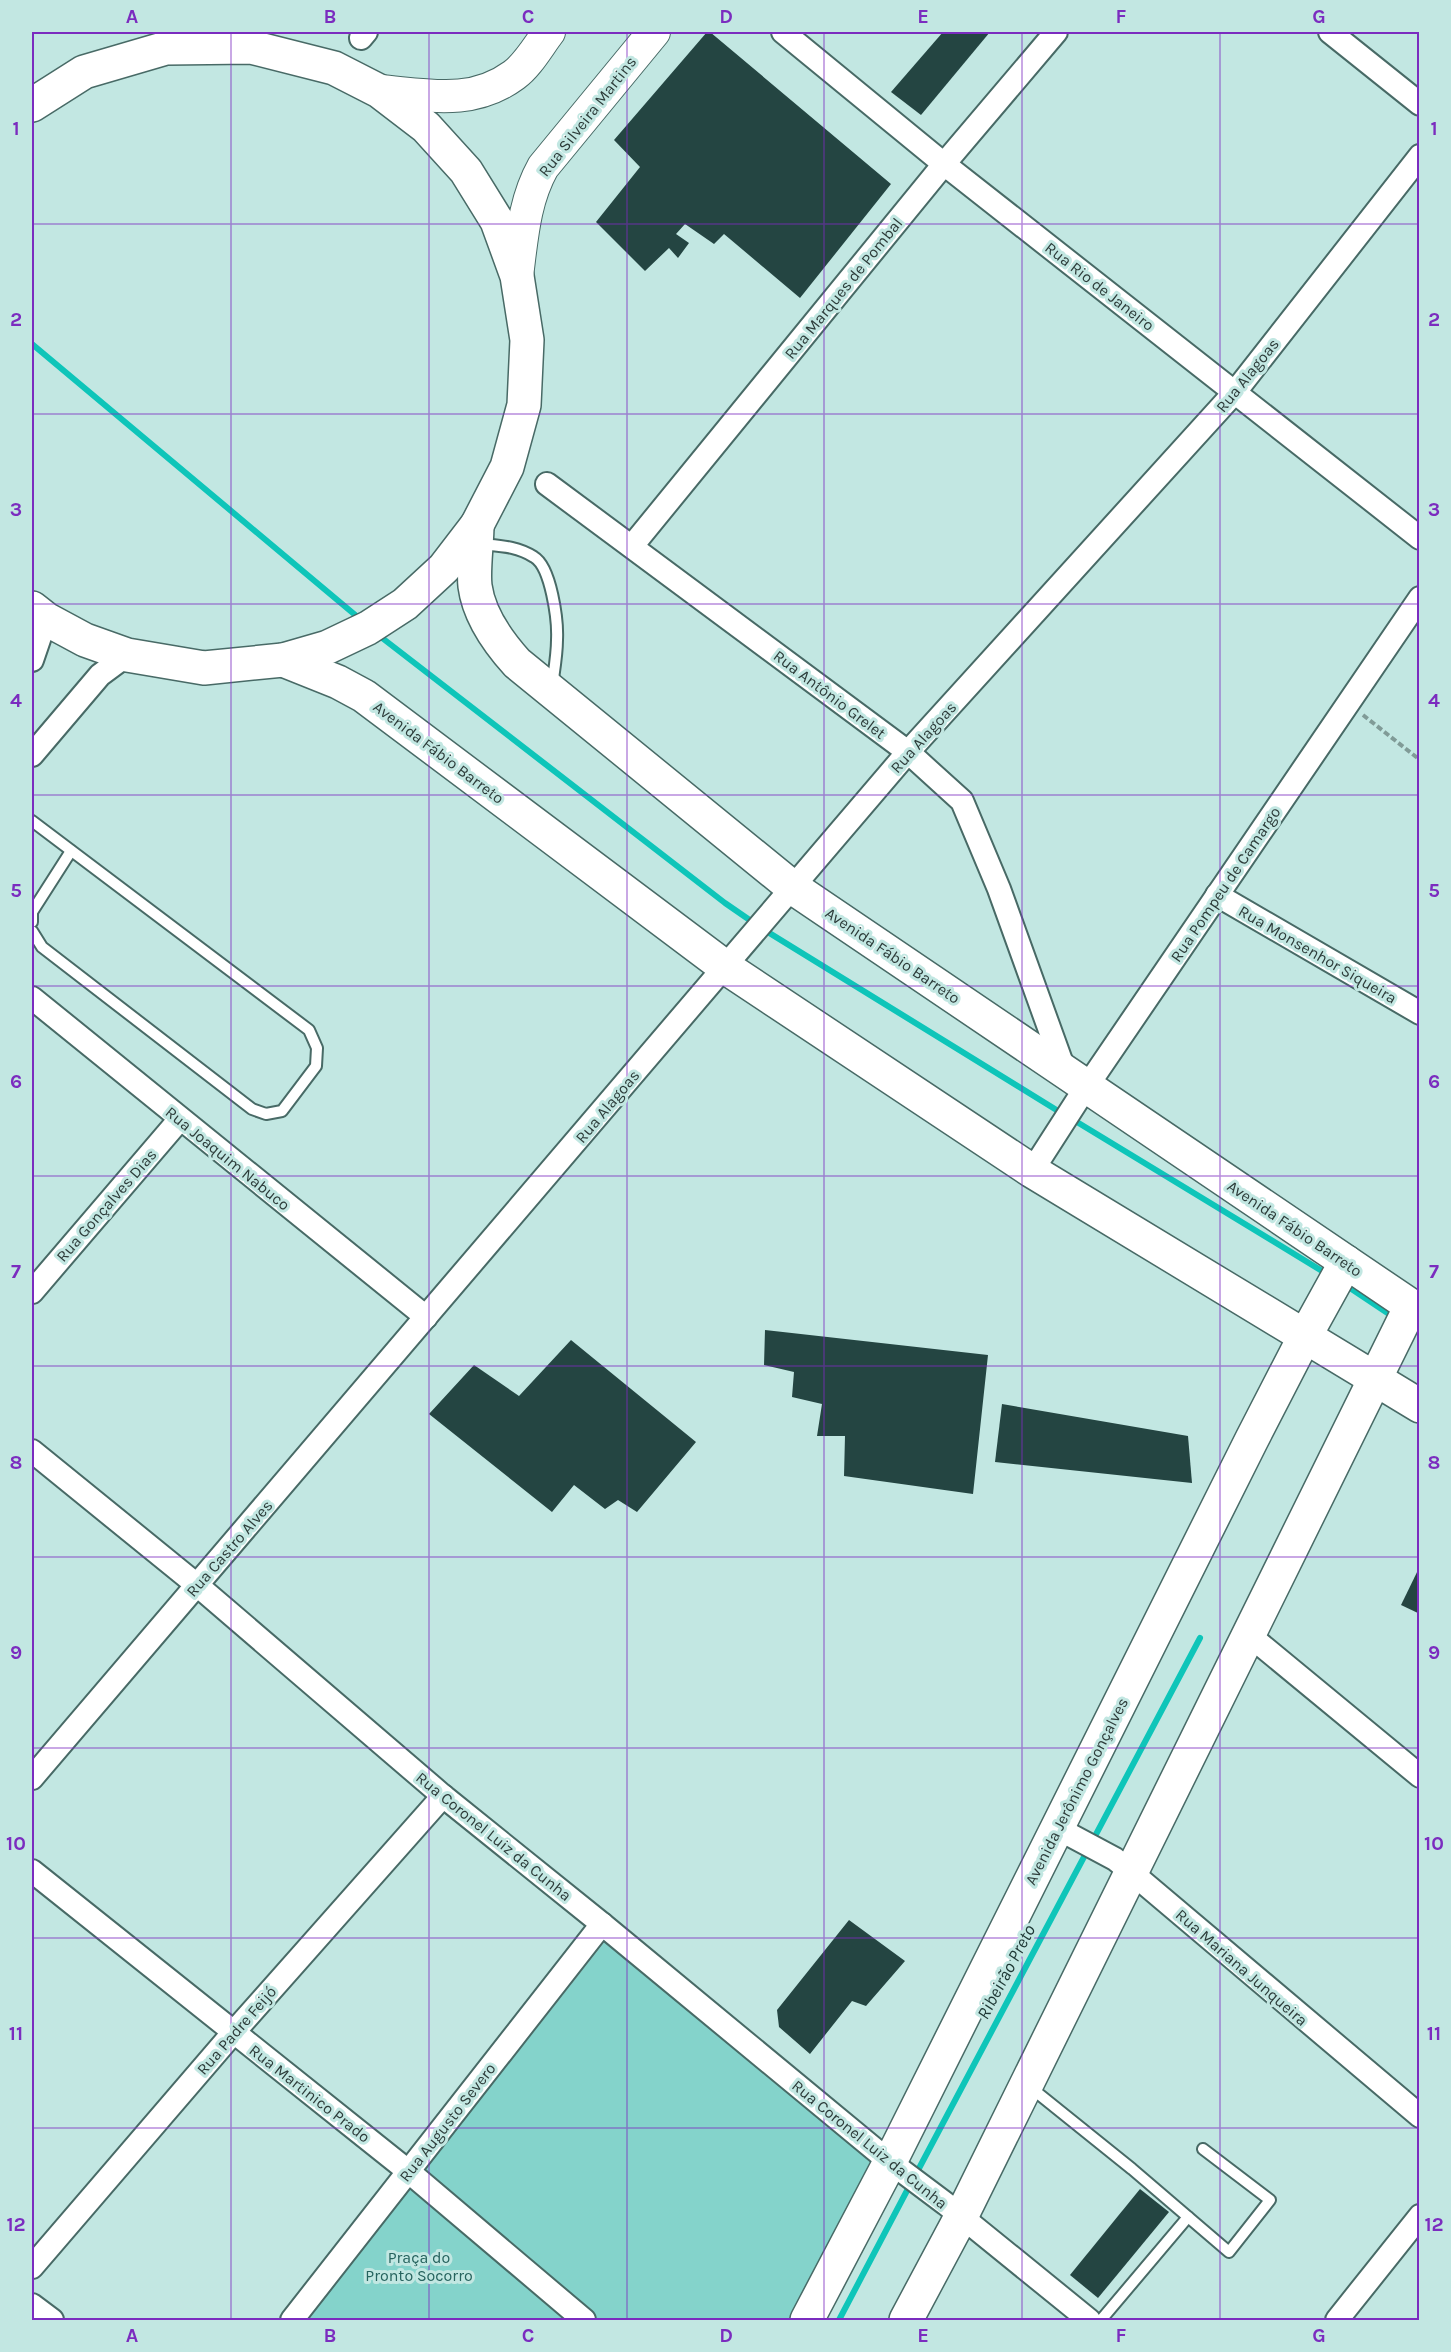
<svg xmlns="http://www.w3.org/2000/svg" width="1451" height="2352" font-family="Karla,sans-serif">
<style>
.green{fill:#84d3cb}
.lines{fill:none;stroke-linecap:round;stroke-linejoin:round}
.stream{stroke:#0ec5b9;stroke-width:6}
.building{fill:#244542}
.lane-casing{stroke:#486a66;stroke-width:14}
.street-casing{stroke:#486a66;stroke-width:26}
.secondary-casing{stroke:#486a66;stroke-width:34}
.primary-casing{stroke:#486a66;stroke-width:36}
.path{stroke:#809b97;stroke-width:4;stroke-dasharray:6 3;stroke-linecap:butt}
.lane{stroke:#fff;stroke-width:10}
.street{stroke:#fff;stroke-width:22}
.secondary{stroke:#fff;stroke-width:32}
.primary{stroke:#fff;stroke-width:33}
.grid{fill:none;stroke:#7b2cbf;stroke-width:1.5;stroke-opacity:0.55}
.labels{text-anchor:middle;stroke-width:6;stroke-linejoin:round;paint-order:stroke}
.street-label{font-size:16px;fill:#2d3c3a;stroke:#c2e7e2}
.park-label{font-size:16px;fill:#26635e;stroke:#c2e7e2}
.water-label{font-size:18px;font-style:italic;fill:#1e3734;stroke:#c2e7e2}
.neatline{fill:none;stroke:#7b2cbf;stroke-width:2}
.grid-label{font-size:20px;text-anchor:middle;font-weight:bold;fill:#7b2cbf}
</style>
<rect width="100%" height="100%" fill="#c2e7e2"/>
<g class="green">
<polygon points="606,1940 876,2163 795,2320 598,2320 424,2171"/>
<polygon points="412,2185 570,2320 307,2320"/>
</g>
<g class="lines">
<g class="stream">
<polyline points="32,344 360,619"/>
<polyline points="377,634 725,903 754,923"/>
<polyline points="763,929 1063,1114"/>
<polyline points="1072,1119 1327,1274"/>
<polyline points="1344,1284 1395,1318"/>
<polyline points="916,2174 1200,1638"/>
<polyline points="839,2320 911,2183"/>
</g>
</g>
<g class="building">
<polygon points="707,32 710,32 891,184 800,298 724,234 714,244 685,224 676,234 689,243 678,258 669,248 645,271 596,222 640,167 614,140"/>
<polygon points="943,32 990,32 921,115 891,92"/>
<polygon points="765,1330 988,1355 973,1494 844,1476 845,1436 817,1436 822,1404 792,1397 794,1372 764,1365"/>
<polygon points="571,1340 696,1442 637,1512 618,1500 605,1509 574,1485 552,1512 429,1414 474,1365 519,1396"/>
<polygon points="1002,1404 1188,1436 1192,1483 995,1462"/>
<polygon points="1420,1566 1420,1614 1401,1605"/>
<polygon points="849,1920 905,1961 866,2006 852,2001 810,2054 779,2027 777,2010"/>
<polygon points="1140,2189 1169,2212 1098,2298 1070,2275"/>
</g>
<g class="lines">
<g class="lane-casing">
<g id="lane">
<path d="M 480,544 C 500,546 517,546 534,557 C 551,567 558,620 557,640 C 557,655 554,671 552,686"/>
<polyline points="32,821 309,1030 317,1048 316,1066 282,1111 266,1114 252,1109 42,947 32,931"/>
<polyline points="32,922 32,912 71,851"/>
<polyline points="1030,2087 1132,2169 1229,2252 1270,2200 1203,2149"/>
<polyline points="1101,2320 1188,2217"/>
</g>
</g>
<g class="street-casing">
<g id="street">
<polyline points="783,32 944,164 1420,538"/>
<polyline points="1330,32 1420,104"/>
<polyline points="361,38 366,32"/>
<polyline points="547,484 908,752 962,801 999,889 1065,1072"/>
<polyline points="632,546 944,164 1056,32"/>
<polyline points="32,660 46,619"/>
<polyline points="32,755 100,675 127,655"/>
<polyline points="1217,895 1420,1013"/>
<polyline points="32,998 426,1317"/>
<polyline points="1032,1171 1077,1101 1420,598"/>
<polyline points="32,1292 180,1119"/>
<polyline points="32,1451 197,1585 443,1796 602,1924 890,2162 946,2204 1089,2320"/>
<polyline points="1249,1635 1420,1776"/>
<polyline points="32,1778 908,752 1235,392 1420,156"/>
<polyline points="1057,1828 1115,1859 1131,1872 1420,2116"/>
<polyline points="32,1871 408,2171 584,2320"/>
<polyline points="32,2267 233,2033 443,1796"/>
<polyline points="32,2305 52,2320"/>
<polyline points="292,2320 602,1924"/>
<polyline points="1337,2320 1420,2216"/>
</g>
</g>
<g class="secondary-casing">
<g id="secondary">
<path d="M 379,91 C 428,95 472,106 514,75 C 528,65 539,45 549,32"/>
<path d="M 517,276 C 522,238 524,201 543,167 L 654,32"/>
</g>
</g>
<g class="primary-casing">
<g id="primary">
<polyline points="32,105 84,72 166,48 251,47 334,68 379,91 426,127 466,171 497,221 517,276 527,340 524,405 507,467 477,525 444,568 405,604 368,628 328,647 283,660 204,668 127,655 85,640 46,619 32,608"/>
<path d="M 477,525 C 477,543 473,570 475,586 C 479,616 498,642 517,663 L 792,887 L 1420,1312"/>
<polyline points="283,660 338,682 364,696 725,967 1032,1171 1420,1406"/>
<polyline points="807,2320 890,2162 1252,1439 1304,1338 1346,1262"/>
<polyline points="906,2320 961,2217 1411,1306"/>
</g>
</g>
<polyline class="path" points="1363,715 1420,760"/>
<use href="#lane" class="lane"/>
<use href="#street" class="street"/>
<use href="#secondary" class="secondary"/>
<use href="#primary" class="primary"/>
</g>
<path class="grid" d="M 231,32 L 231,2320M 429,32 L 429,2320M 627,32 L 627,2320M 824,32 L 824,2320M 1022,32 L 1022,2320M 1220,32 L 1220,2320M 32,224 L 1420,224M 32,414 L 1420,414M 32,604 L 1420,604M 32,795 L 1420,795M 32,986 L 1420,986M 32,1176 L 1420,1176M 32,1366 L 1420,1366M 32,1557 L 1420,1557M 32,1748 L 1420,1748M 32,1938 L 1420,1938M 32,2128 L 1420,2128"/>
<g class="labels">
<g class="street-label">
<text transform="translate(587 116) rotate(-52)" y="6">Rua Silveira Martins</text>
<text transform="translate(1100 286) rotate(38)" y="6">Rua Rio de Janeiro</text>
<text transform="translate(843 288) rotate(-51)" y="6">Rua Marques de Pombal</text>
<text transform="translate(1247 375) rotate(-51)" y="6">Rua Alagoas</text>
<text transform="translate(830 694) rotate(37)" y="6">Rua Antônio Grelet</text>
<text transform="translate(923 737) rotate(-48)" y="6">Rua Alagoas</text>
<text transform="translate(439 752) rotate(37)" y="6">Avenida Fábio Barreto</text>
<text transform="translate(1225 884) rotate(-56)" y="6">Rua Pompeu de Camargo</text>
<text transform="translate(1318 954) rotate(30)" y="6">Rua Monsenhor Siqueira</text>
<text transform="translate(893 955) rotate(34)" y="6">Avenida Fábio Barreto</text>
<text transform="translate(607 1106) rotate(-50)" y="6">Rua Alagoas</text>
<text transform="translate(228 1158) rotate(39)" y="6">Rua Joaquim Nabuco</text>
<text transform="translate(106 1205) rotate(-49)" y="6">Rua Gonçalves Dias</text>
<text transform="translate(1295 1228) rotate(34)" y="6">Avenida Fábio Barreto</text>
<text transform="translate(229 1548) rotate(-49)" y="6">Rua Castro Alves</text>
<text transform="translate(1076 1791) rotate(-63)" y="6">Avenida Jerônimo Gonçalves</text>
<text transform="translate(494 1836) rotate(39)" y="6">Rua Coronel Luiz da Cunha</text>
<text transform="translate(1242 1967) rotate(41)" y="6">Rua Mariana Junqueira</text>
<text transform="translate(236 2030) rotate(-49)" y="6">Rua Padre Feijó</text>
<text transform="translate(310 2093) rotate(38)" y="6">Rua Martinico Prado</text>
<text transform="translate(447 2122) rotate(-52)" y="6">Rua Augusto Severo</text>
<text transform="translate(870 2144) rotate(39)" y="6">Rua Coronel Luiz da Cunha</text>
</g>
<g class="park-label">
<text x="419" y="2263">Praça do<tspan x="419" dy="18">Pronto Socorro</tspan></text>
</g>
<g class="water-label">
<text transform="translate(1006 1972) rotate(-62)" y="6">Ribeirão Preto</text>
</g>
</g>
<rect width="1451" height="2352" fill="none" stroke="#c2e7e2" stroke-width="66"/>
<rect x="33" y="33" width="1385" height="2286" class="neatline"/>
<g class="grid-label">
<text x="132" y="23">A</text>
<text x="330" y="23">B</text>
<text x="528" y="23">C</text>
<text x="726" y="23">D</text>
<text x="923" y="23">E</text>
<text x="1121" y="23">F</text>
<text x="1319" y="23">G</text>
<text x="16" y="135">1</text>
<text x="1434" y="135">1</text>
<text x="16" y="326">2</text>
<text x="1434" y="326">2</text>
<text x="16" y="516">3</text>
<text x="1434" y="516">3</text>
<text x="16" y="707">4</text>
<text x="1434" y="707">4</text>
<text x="16" y="897">5</text>
<text x="1434" y="897">5</text>
<text x="16" y="1088">6</text>
<text x="1434" y="1088">6</text>
<text x="16" y="1278">7</text>
<text x="1434" y="1278">7</text>
<text x="16" y="1469">8</text>
<text x="1434" y="1469">8</text>
<text x="16" y="1659">9</text>
<text x="1434" y="1659">9</text>
<text x="16" y="1850">10</text>
<text x="1434" y="1850">10</text>
<text x="16" y="2040">11</text>
<text x="1434" y="2040">11</text>
<text x="16" y="2231">12</text>
<text x="1434" y="2231">12</text>
<text x="132" y="2342">A</text>
<text x="330" y="2342">B</text>
<text x="528" y="2342">C</text>
<text x="726" y="2342">D</text>
<text x="923" y="2342">E</text>
<text x="1121" y="2342">F</text>
<text x="1319" y="2342">G</text>
</g>
</svg>
